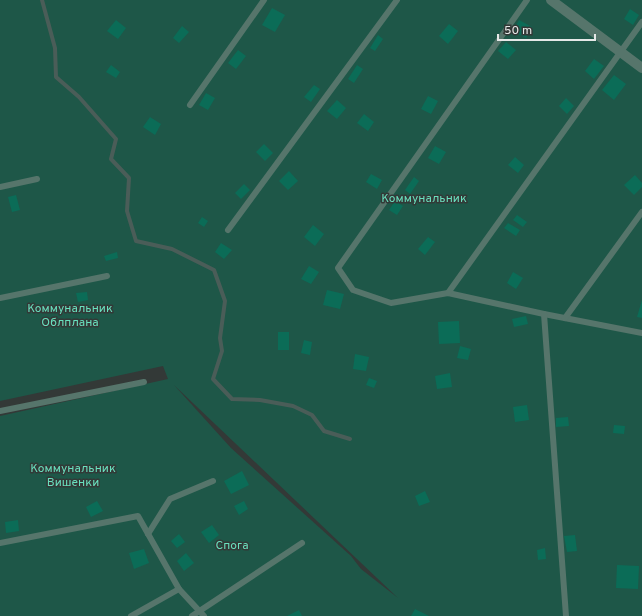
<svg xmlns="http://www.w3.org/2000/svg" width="642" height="616" font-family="Overpass,sans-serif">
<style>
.green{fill:#1e5748;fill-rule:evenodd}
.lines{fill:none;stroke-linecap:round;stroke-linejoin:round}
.stream{stroke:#4a5d58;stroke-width:4}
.building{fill:#0b6c57}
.service{stroke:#56756b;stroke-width:6}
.minor{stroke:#56756b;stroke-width:10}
.labels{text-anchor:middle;stroke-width:3;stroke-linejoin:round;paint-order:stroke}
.park-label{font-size:12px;fill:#69e0be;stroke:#333937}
</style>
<rect width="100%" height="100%" fill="#333937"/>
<path class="green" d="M 0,0 L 642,0 L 642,616 L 0,616 L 0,416 L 168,379 L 163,366 L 0,401 ZM 174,385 L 398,598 L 361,569 L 351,556 L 231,448 Z"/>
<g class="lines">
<polyline class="stream" points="42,0 55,48 56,77 79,97 116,139 111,159 129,178 127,211 136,241 172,249 214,270 225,301 220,338 222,351 213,379 232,399 260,400 293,406 312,415 324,431 350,439"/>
</g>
<g class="building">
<polygon points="272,8 285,15 275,32 262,25"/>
<polygon points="630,9 639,15 633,25 624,19"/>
<polygon points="116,20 126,28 118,39 107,31"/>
<polygon points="519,20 532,27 526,38 513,31"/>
<polygon points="449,24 458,31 448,44 439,36"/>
<polygon points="182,26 189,32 179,43 173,38"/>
<polygon points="378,35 383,39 375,51 370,48"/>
<polygon points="506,42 516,50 508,59 498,51"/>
<polygon points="238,50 246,56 236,69 228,63"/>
<polygon points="594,59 604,66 594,79 585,71"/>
<polygon points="111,65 120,72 116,78 106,72"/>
<polygon points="357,65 363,69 354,83 348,79"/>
<polygon points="614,75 626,84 614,100 602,90"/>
<polygon points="314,85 320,89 311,102 304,97"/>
<polygon points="206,93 215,98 208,110 199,105"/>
<polygon points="428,96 438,101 431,114 421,109"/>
<polygon points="566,98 574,106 567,114 559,106"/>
<polygon points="337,100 346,108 337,119 327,111"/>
<polygon points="364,114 374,122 368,131 357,123"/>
<polygon points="150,117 161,124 155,135 143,127"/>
<polygon points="264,144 273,153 265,161 256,152"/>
<polygon points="435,146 446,152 439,164 428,158"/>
<polygon points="515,157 524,165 518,173 508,165"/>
<polygon points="289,171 298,181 288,190 279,181"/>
<polygon points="371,174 382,180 377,189 366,182"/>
<polygon points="635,175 642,183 642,187 634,195 624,185"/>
<polygon points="414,177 419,181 410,194 405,190"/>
<polygon points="244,184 250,190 241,199 235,193"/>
<polygon points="16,195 20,210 12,212 8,197"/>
<polygon points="395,201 403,206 397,215 389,210"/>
<polygon points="517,215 527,222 523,227 513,220"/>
<polygon points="202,217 208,221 204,227 198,223"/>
<polygon points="508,223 520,230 516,236 504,228"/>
<polygon points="313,225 324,234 315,246 304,237"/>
<polygon points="428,237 435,242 425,255 418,249"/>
<polygon points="221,243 232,250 224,259 215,252"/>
<polygon points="117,252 118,258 106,261 104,256"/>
<polygon points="309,266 319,272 311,284 301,279"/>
<polygon points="513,272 523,278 516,289 507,283"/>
<polygon points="327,290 344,294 340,309 323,305"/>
<polygon points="87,292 88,300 78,302 76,293"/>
<polygon points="642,300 642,318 637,317"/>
<polygon points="526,316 528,324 514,327 512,319"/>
<polygon points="459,321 460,343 439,344 438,322"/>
<rect x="278" y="332" width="11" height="18"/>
<polygon points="304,340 312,342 310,355 301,353"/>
<polygon points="460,346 471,349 468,360 457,358"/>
<polygon points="355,354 369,357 366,371 353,369"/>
<polygon points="450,373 452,387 437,389 435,376"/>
<polygon points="369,378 377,381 374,388 366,385"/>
<polygon points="527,405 529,420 515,422 513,407"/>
<polygon points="568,417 569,426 556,427 556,418"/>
<polygon points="614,425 625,426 624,434 613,433"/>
<polygon points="242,471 249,485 231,494 224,481"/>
<polygon points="425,491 430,502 419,506 415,496"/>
<polygon points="97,501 103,511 91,517 86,507"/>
<polygon points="244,501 248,509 239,515 234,506"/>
<polygon points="18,520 19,531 6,533 5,522"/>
<polygon points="212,525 219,535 209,543 201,532"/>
<polygon points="179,534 185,542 177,548 171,541"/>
<polygon points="575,535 577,551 567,552 564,536"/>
<polygon points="545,548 546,559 538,560 537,550"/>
<polygon points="144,549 149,563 134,569 129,553"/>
<polygon points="186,553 194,563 184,571 177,561"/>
<polygon points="617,565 639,566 638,589 616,588"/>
<polygon points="415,609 429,616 411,616"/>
<polygon points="299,610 302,616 287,616"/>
</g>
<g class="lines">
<g class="service">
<polyline points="527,0 338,268 353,290 391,303 448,293 544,314 642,333"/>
<polyline points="190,105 264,0"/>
<polyline points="0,187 37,179"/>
<polyline points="228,230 397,0"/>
<polyline points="448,293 642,22"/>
<polyline points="0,298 107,276"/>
<polyline points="544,314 566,616"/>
<polyline points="565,318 642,212"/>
<polyline points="0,411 144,382"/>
<polyline points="148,534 170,499 213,481"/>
<polyline points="0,543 138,516 179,589 204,616"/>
<polyline points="131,616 179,589"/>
<polyline points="192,616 302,543"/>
</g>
<polyline class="minor" points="551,0 642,68"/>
</g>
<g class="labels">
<g class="park-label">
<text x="424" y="202">Коммунальник</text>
<text x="70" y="312">Коммунальник<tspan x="70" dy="14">Облплана</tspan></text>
<text x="73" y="472">Коммунальник<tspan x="73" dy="14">Вишенки</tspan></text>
<text x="232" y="549">Спога</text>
</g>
</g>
<path d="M498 34v6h97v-6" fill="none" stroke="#e5e8e7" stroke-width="2"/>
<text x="504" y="34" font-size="12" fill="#e5e8e7" stroke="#333937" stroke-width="3" paint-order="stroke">50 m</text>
</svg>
